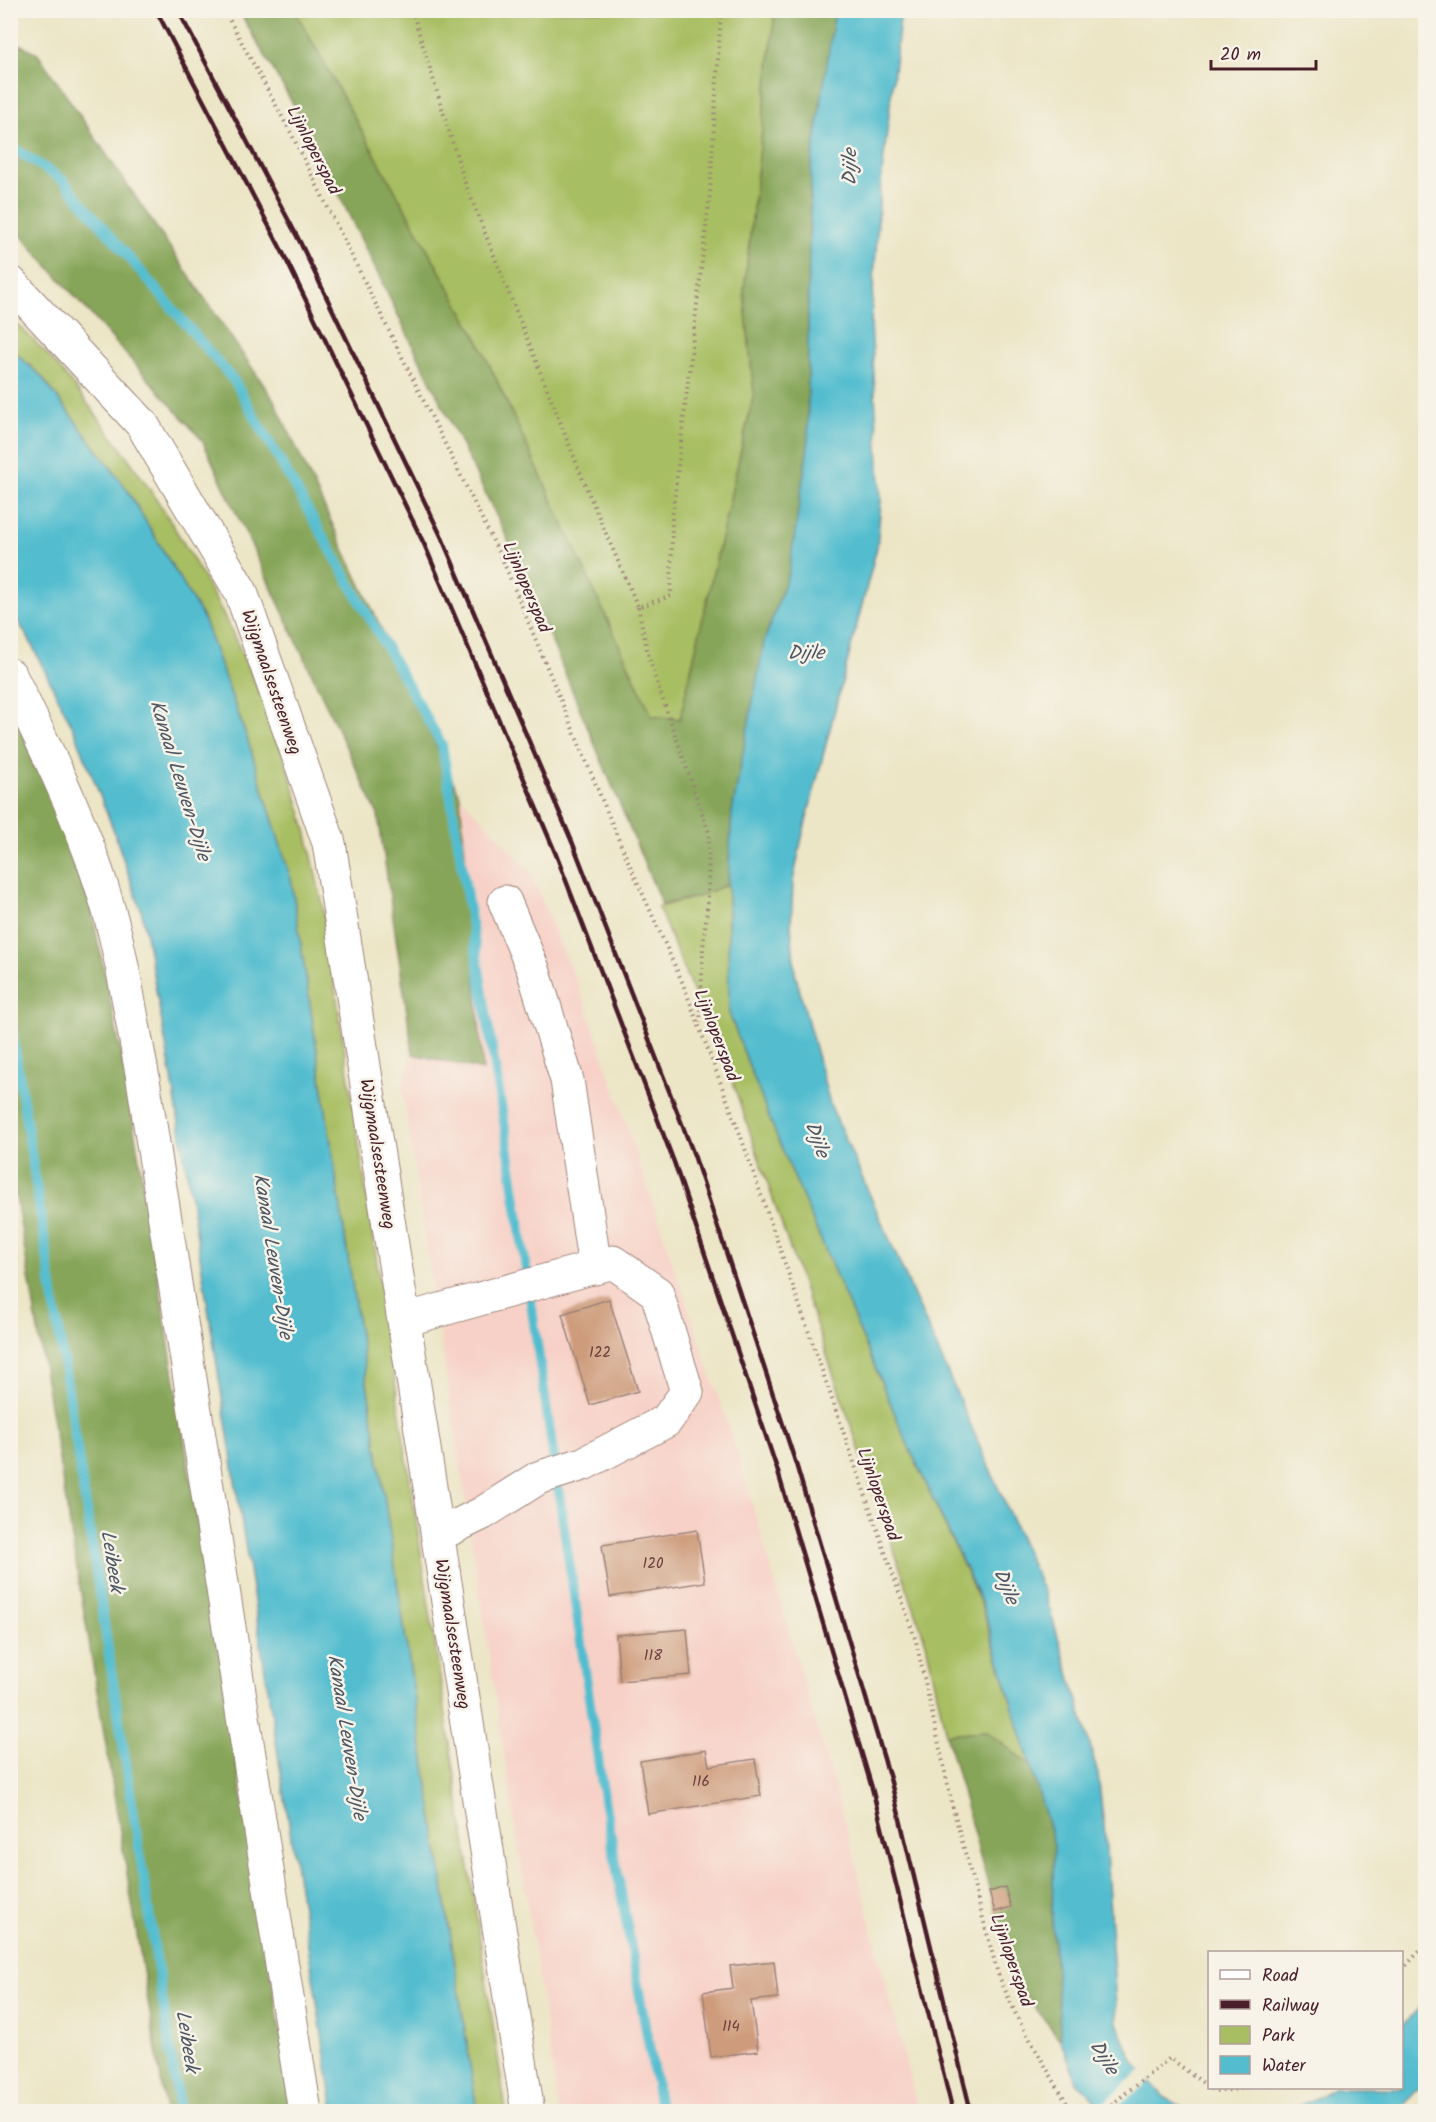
<svg xmlns="http://www.w3.org/2000/svg" width="1436" height="2122" font-family="Kalam,sans-serif">
<style>
.built{fill:#f7d1c7}
.green{fill:#a8be62;stroke:#796e46;stroke-width:1.5}
.forest{fill:#86a558;stroke:#686242;stroke-width:1.5}
.water{fill:#53bdcf;stroke:#4e6e7d;stroke-width:1.5}
.pier{fill:#ece5c6}
.lines{fill:none;stroke-linecap:round;stroke-linejoin:round}
.stream{stroke:#53bdcf;stroke-width:10}
.building{fill:#ce9b7c}
.minor-casing{stroke:#9b8278;stroke-width:35}
.path{stroke:#9b8278;stroke-width:4;stroke-dasharray:1.5 4.5;stroke-linecap:butt}
.minor{stroke:#fff;stroke-width:33}
.rail{stroke:#4a1f2b;stroke-width:4.5}
.labels{text-anchor:middle;stroke-width:5;stroke-linejoin:round;paint-order:stroke}
.number-label{font-size:15px;fill:#6b3e3f}
.street-label{font-size:18px;fill:#4a1f2b;stroke:#f7f3e8}
.water-label{font-size:20px;font-style:italic;fill:#4d5664;stroke:#f7f3e8}
</style>
<rect width="100%" height="100%" fill="#f7f3e8"/>
<filter id="ink" filterUnits="userSpaceOnUse"><feTurbulence type="fractalNoise" baseFrequency=".0167" numOctaves="2"/><feDisplacementMap in="SourceGraphic" scale="12" xChannelSelector="R" yChannelSelector="G"/><feConvolveMatrix kernelMatrix="1 2 1 2 8 2 1 2 1" color-interpolation-filters="sRGB"/></filter>
<filter id="wash" filterUnits="userSpaceOnUse"><feTurbulence type="fractalNoise" baseFrequency=".008" numOctaves="4" result="noise"/><feDisplacementMap in="SourceGraphic" scale="24" xChannelSelector="R" yChannelSelector="G"/><feGaussianBlur stdDeviation="1.35" result="paint"/><feColorMatrix in="noise" values="0 0 0 0 0 0 0 0 0 0 0 0 0 0 0 0 0 1.4 0 .05"/><feComposite in="paint" operator="in"/></filter>
<g filter="url(#wash)">
<rect width="100%" height="100%" fill="#ece5c6"/>
<polygon class="built" points="460,796 529,870 584,1000 737,1452 849,1837 918,2111 559,2111 402,1087 413,1054 482,1069"/>
<g class="green">
<polygon points="295,11 773,11 774,22 744,291 754,393 680,719 652,716 477,338"/>
<path d="M 11,319 C 46,349 76,388 103,424 C 188,535 261,671 299,805 C 309,837 314,870 322,902 L 506,2111 L 477,2111 L 291,879 L 247,738 L 203,618 L 126,488 L 41,376 L 11,349 Z"/>
<polygon points="728,884 729,1013 770,1120 909,1447 981,1604 1031,1766 986,1731 946,1734 926,1643 723,1054 706,1022 658,907 700,896"/>
</g>
<g class="forest">
<polygon points="239,11 295,11 477,338 652,716 680,719 754,393 744,291 774,22 773,11 835,11 811,169 808,295 808,446 789,572 764,642 732,812 728,884 700,896 662,905 515,554 303,121"/>
<polygon points="10,39 38,54 274,400 460,796 483,1070 413,1054 378,815 202,440 11,224"/>
<polygon points="10,701 57,805 90,903 125,1073 293,2111 166,2111 11,1167"/>
<polygon points="986,1731 1031,1766 1054,1844 1052,1918 1061,2041 1015,1981 946,1734"/>
</g>
<g class="water">
<polygon points="835,11 901,11 880,191 871,323 881,500 877,547 802,837 793,881 791,926 795,973 830,1104 1045,1595 1079,1705 1098,1775 1105,1835 1117,2023 1134,2063 1164,2097 1189,2111 1104,2111 1076,2080 1061,2041 1052,1918 1054,1844 982,1604 909,1447 770,1120 729,1013 728,884 732,812 764,642 789,572 808,446 808,295 811,169"/>
<polygon points="11,349 41,376 126,488 203,618 247,738 291,879 477,2111 334,2111 172,1078 142,913 110,821 75,732 31,643 11,609"/>
<polygon points="1425,2002 1425,2082 1397,2111 1288,2111 1322,2095 1333,2088 1402,2088 1402,2026"/>
</g>
<polygon class="pier" points="1143,2069 1152,2079 1113,2111 1100,2112 1097,2108"/>
<g class="lines">
<g class="stream">
<polyline points="10,146 63,180 235,382 442,745 507,1140 604,1799 661,2112"/>
<polyline points="10,1017 180,2112"/>
</g>
</g>
<g id="blocks">
<g class="building">
<polygon points="609,1299 638,1391 590,1405 562,1314"/>
<polygon points="697,1530 705,1582 610,1597 602,1545"/>
<polygon points="687,1629 691,1675 620,1681 616,1635"/>
<polygon points="706,1750 709,1766 755,1759 761,1796 648,1814 640,1761"/>
<polygon points="1005,1887 1011,1907 995,1912 989,1892"/>
<polygon points="774,1961 778,1998 751,2001 758,2051 711,2057 703,1992 733,1988 730,1966"/>
</g>
</g>
</g>
<g filter="url(#ink)">
<use href="#blocks" fill-opacity="0" stroke="#9b8278" stroke-width="1.5"/>
<g class="lines">
<g class="minor-casing">
<g id="minor">
<polyline points="10,282 142,424 241,592 329,843 528,2112"/>
<path d="M 10,675 C 51,758 93,843 115,934 C 126,980 133,1027 142,1073 L 305,2112"/>
<polyline points="505,902 533,969 567,1080 595,1268"/>
<polyline points="404,1320 613,1262 657,1293 687,1392 666,1421 583,1464 538,1478 483,1513 438,1535"/>
</g>
</g>
<g class="path">
<polyline points="224,10 291,133 503,561 620,843 683,984 740,1134 916,1641 953,1808 998,1974 1018,2019 1072,2112"/>
<polyline points="412,10 464,180 588,492 638,607 671,596 672,518 710,194 721,10"/>
<polyline points="638,607 649,659 709,833 708,900 703,948 700,1024"/>
<polyline points="1402,1970 1426,1944"/>
<polyline points="1102,2112 1170,2058 1215,2092 1246,2088"/>
</g>
<use href="#minor" class="minor"/>
<g class="rail">
<polyline points="156,10 283,253 425,546 555,852 674,1162 777,1469 872,1788 953,2112"/>
<polyline points="178,10 300,242 442,538 573,844 694,1155 796,1464 891,1782 971,2112"/>
</g>
</g>
</g>
<g class="labels">
<g class="number-label">
<text x="600" y="1357">122</text>
<text x="653" y="1568">120</text>
<text x="653" y="1660">118</text>
<text x="701" y="1786">116</text>
<text x="731" y="2031">114</text>
</g>
<g class="street-label">
<text transform="translate(314 150) rotate(63)" y="6">Lijnloperspad</text>
<text transform="translate(527 587) rotate(67)" y="6">Lijnloperspad</text>
<text transform="translate(272 682) rotate(71)" y="6">Wijgmaalsesteenweg</text>
<text transform="translate(717 1035) rotate(69)" y="6">Lijnloperspad</text>
<text transform="translate(378 1154) rotate(81)" y="6">Wijgmaalsesteenweg</text>
<text transform="translate(879 1494) rotate(71)" y="6">Lijnloperspad</text>
<text transform="translate(453 1634) rotate(81)" y="6">Wijgmaalsesteenweg</text>
<text transform="translate(1012 1960) rotate(71)" y="6">Lijnloperspad</text>
</g>
<g class="water-label">
<text transform="translate(849 167) rotate(-89)" y="7">Dijle</text>
<text x="806" y="659">Dijle</text>
<text transform="translate(181 780) rotate(73)" y="7">Kanaal Leuven-Dijle</text>
<text transform="translate(818 1139) rotate(70)" y="7">Dijle</text>
<text transform="translate(274 1256) rotate(81)" y="7">Kanaal Leuven-Dijle</text>
<text transform="translate(113 1561) rotate(81)" y="7">Leibeek</text>
<text transform="translate(1007 1586) rotate(68)" y="7">Dijle</text>
<text transform="translate(348 1737) rotate(81)" y="7">Kanaal Leuven-Dijle</text>
<text transform="translate(188 2041) rotate(81)" y="7">Leibeek</text>
<text transform="translate(1105 2057) rotate(59)" y="7">Dijle</text>
</g>
</g>
<rect width="1436" height="2122" fill="none" stroke="#f7f3e8" stroke-width="36"/>
<rect x="1208" y="1951" width="195" height="138" fill="#f7f3e8" stroke="#b29e9c" stroke-width="1.5"/>
<rect x="1220" y="1970" width="30" height="9" fill="#ffffff" stroke="#b29e9c" stroke-width="1.5"/>
<text x="1262" y="1981" font-size="18" fill="#4a1f2b">Road</text>
<rect x="1220" y="2000" width="30" height="9" fill="#4a1f2b" stroke="#b29e9c" stroke-width="1.5"/>
<text x="1262" y="2011" font-size="18" fill="#4a1f2b">Railway</text>
<rect x="1220" y="2026" width="30" height="18" fill="#a8be62" stroke="#b29e9c" stroke-width="1.5"/>
<text x="1262" y="2041" font-size="18" fill="#4a1f2b">Park</text>
<rect x="1220" y="2056" width="30" height="18" fill="#53bdcf" stroke="#b29e9c" stroke-width="1.5"/>
<text x="1262" y="2071" font-size="18" fill="#4a1f2b">Water</text>
<path d="M1211 60v9h105v-9" fill="none" stroke="#4a1f2b" stroke-width="3"/>
<text x="1220" y="60" font-size="18" fill="#4a1f2b" stroke="#f7f3e8" stroke-width="4.5" paint-order="stroke">20 m</text>
</svg>
